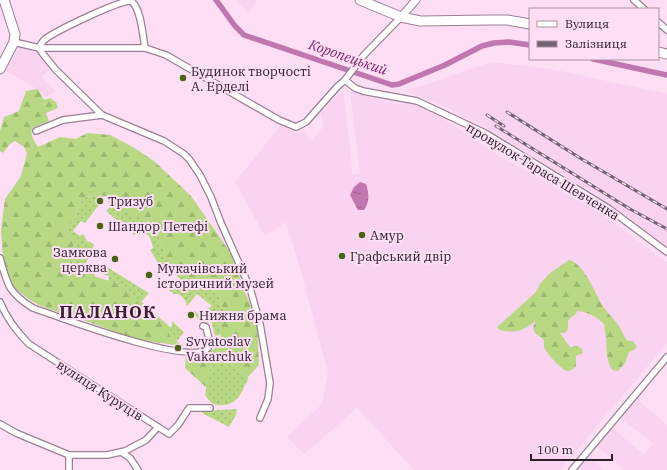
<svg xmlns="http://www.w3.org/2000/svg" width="667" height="470" font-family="'IBM Plex Serif',serif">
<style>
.built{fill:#f9d3f0}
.grass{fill:url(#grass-dots)}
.forest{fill:url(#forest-firs)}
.water{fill:url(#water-ripples)}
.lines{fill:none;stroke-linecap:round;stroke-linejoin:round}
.canal{stroke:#c077b0;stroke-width:5.5}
.minor-casing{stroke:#9b7f94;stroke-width:8}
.tertiary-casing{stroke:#9b7f94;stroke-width:9}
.trunk-casing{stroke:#9b7f94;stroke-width:11}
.minor{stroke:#fff;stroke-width:5.5}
.tertiary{stroke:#fff;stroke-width:7}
.trunk{stroke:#fff;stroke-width:9}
.rail-casing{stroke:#746270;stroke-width:3}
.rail{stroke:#fddef5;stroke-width:1.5;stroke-dasharray:4.5;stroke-linecap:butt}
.poi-dot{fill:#4a6312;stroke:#fddef5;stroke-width:1.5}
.labels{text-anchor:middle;stroke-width:4;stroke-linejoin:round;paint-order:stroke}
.poi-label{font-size:13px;fill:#2b2029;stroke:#fddef5;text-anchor:start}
.street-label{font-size:13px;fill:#2b2029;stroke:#fddef5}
.water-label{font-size:14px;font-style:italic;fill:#7c246d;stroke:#fddef5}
.district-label{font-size:17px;font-weight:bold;letter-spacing:1px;fill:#392133;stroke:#fddef5}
</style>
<defs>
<pattern id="grass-dots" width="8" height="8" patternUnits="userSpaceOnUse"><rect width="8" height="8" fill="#b8d884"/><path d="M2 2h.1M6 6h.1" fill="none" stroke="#9eb972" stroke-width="1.8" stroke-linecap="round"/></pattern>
<pattern id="forest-firs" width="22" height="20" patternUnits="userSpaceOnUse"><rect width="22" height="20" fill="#b8d884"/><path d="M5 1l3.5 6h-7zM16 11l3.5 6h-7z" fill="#9eb972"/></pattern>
<pattern id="water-ripples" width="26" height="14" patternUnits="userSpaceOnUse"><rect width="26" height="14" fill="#c077b0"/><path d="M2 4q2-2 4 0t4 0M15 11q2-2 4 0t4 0" fill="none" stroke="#9c618f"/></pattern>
</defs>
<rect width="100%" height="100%" fill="#fddef5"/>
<g class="built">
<polygon points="235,0 257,0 249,13"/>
<polygon points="19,44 40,54 51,67 42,77 55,91 46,97 31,85 6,71 16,53"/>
<polygon points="491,62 551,69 667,94 667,247 610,203 485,127 447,108 407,91"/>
<polygon points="343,90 351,157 352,174 360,174 350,91 393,104 412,104 433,112 498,155 601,213 667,263 667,343 560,470 414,470 357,408 304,454 287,437 322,404 328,372 300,268 286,222 265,236 235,182 281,125 299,134 303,132 311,141 324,126 321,113"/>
<polygon points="636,398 667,425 667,470 622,470 623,468 597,446 612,428 644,455 653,443 620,418"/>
<polygon points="589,456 604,470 578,470"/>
</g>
<g class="grass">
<polygon points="100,195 105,196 102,197 102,200 98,203 99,205 85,223 81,221 73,231 80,236 83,234 87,241 94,244 93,247 94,249 85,264 99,269 102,264 149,293 141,302 124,286 108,281 109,276 96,272 94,276 73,269 72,257 75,243 64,231 76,216 81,200 85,197"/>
<polygon points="106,196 145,217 157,232 166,256 193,281 203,282 219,295 224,313 217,317 221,335 215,336 211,321 205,324 193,314 195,311 198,314 212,306 197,294 187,306 185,300 179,294 174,294 165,287 166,285 169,287 182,281 169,268 166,271 157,261 150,250 153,248 150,237 141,229 134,235 106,211 110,207"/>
<polygon points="172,321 184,332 177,341 169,335 170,327 172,326"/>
<path d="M 212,359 L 233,365 L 248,377 L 248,379 C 241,392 239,404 223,405 C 213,406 211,403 205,395 Z"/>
<polygon points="237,409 236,415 229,427 202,413 202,411"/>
</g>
<g class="forest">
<path d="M 38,89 L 44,100 L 50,98 L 56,102 L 58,108 L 46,113 L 49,121 L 32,128 C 30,136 34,140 38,147 L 60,137 L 76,139 L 87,133 L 110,135 L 133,147 L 154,161 L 191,196 L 230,252 L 257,323 L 259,365 L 248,377 L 233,365 L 212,360 L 207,388 L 185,368 L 186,354 L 205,354 L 219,346 L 221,335 L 217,317 L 224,313 L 219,295 L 203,282 L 193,281 L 166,256 L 157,232 L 145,217 L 135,217 L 109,197 L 100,195 L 85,197 L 81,200 L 76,216 L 64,231 L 75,243 C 71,251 72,260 73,269 L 124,286 L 170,327 L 169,335 L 183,346 L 146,341 L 124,335 L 78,318 L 64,314 L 41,306 L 30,300 L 12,286 L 6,268 L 3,257 L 1,230 L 5,199 L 21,176 L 27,153 L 24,147 L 15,141 L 9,145 L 3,153 L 0,151 L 0,131 L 4,117 L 19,111 L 26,91 Z"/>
<path d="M 569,260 C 586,264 595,296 605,309 C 610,316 616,321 620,328 C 623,333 624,337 628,341 L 633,341 L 637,347 L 634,350 L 629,352 L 625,363 L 618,371 L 612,370 L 609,364 L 607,355 L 606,338 L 604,324 C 596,316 588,312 577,311 L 576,314 L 568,320 L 568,329 L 565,333 L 560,333 L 570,347 L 577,346 L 582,349 L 583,353 L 576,356 L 576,366 C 573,369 571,371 567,371 C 562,370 546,353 544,347 C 544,345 544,343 544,340 L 534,332 L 533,327 L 535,323 L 535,321 C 522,332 515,333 499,330 L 497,327 L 536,292 L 540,284 L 550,273 Z"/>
</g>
<path class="water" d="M 360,182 L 366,184 C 369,193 370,202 364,210 L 358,210 L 350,195 L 354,187 Z"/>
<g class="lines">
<g class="canal">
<polyline points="216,0 235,26 244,35 392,85 399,84 445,65 482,46 494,43 509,42 530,45"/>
<polyline points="593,59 667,75"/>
</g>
<g class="minor-casing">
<g id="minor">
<polyline points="634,0 644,9"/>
<polyline points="658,22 667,30"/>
<polyline points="14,42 39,48 145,48 166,55 279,120 296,127 306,122 337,87 345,80 364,55 401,17"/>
<path d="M 39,48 C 40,45 42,43 44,40 C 55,31 120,0 131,1 C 141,7 143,37 145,48"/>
<polyline points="39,48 43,54 56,70 102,115"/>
<polyline points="345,80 355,88 363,91 417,101 485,133 608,208 667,252"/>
<polyline points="36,131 63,120 102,115 164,141 184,154 189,159 200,175 211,197 221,223 250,288 260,324 270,383 268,399 260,418"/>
<path d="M 0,258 C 7,285 9,293 33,308 C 59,317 191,367 208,348 L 210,343 L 206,327 L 203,326"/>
<path d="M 0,302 C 7,319 16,331 29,344 L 158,427 L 169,434 L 178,425 L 189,408 L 210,408"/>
<polyline points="0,424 16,433 69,455 107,455 125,451 146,440 158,427"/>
<polyline points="121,452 130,458 138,470"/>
<polyline points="69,470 69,455"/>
<polyline points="572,470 667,357"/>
</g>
</g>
<g class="tertiary-casing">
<polyline id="tertiary" points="401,17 416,0"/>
</g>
<g class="trunk-casing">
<g id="trunk">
<polyline points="360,0 401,17 420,21 490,20 507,20 530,24"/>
<polyline points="658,52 667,54"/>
<polyline points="0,69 14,42 15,34 4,0"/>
</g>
</g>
<use href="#minor" class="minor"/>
<use href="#tertiary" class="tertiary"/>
<use href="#trunk" class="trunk"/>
<g class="rail-casing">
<g id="rail">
<polyline points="507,112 580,158 667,209"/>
<polyline points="487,115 504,126"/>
<polyline points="496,126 630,209 667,229"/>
</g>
</g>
<use href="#rail" class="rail"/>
</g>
<g class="poi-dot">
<circle cx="183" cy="78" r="4"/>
<circle cx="100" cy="201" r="4"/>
<circle cx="100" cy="226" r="4"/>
<circle cx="362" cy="235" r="4"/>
<circle cx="342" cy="256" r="4"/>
<circle cx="115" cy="259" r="4"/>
<circle cx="149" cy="275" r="4"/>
<circle cx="191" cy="315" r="4"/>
<circle cx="178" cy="348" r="4"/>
</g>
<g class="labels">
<g class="poi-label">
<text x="191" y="76">Будинок творчості<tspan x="191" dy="15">А. Ерделі</tspan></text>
<text x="108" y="206">Тризуб</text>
<text x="108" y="231">Шандор Петефі</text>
<text x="370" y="240">Амур</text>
<text x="107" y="257" text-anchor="end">Замкова<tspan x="107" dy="15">церква</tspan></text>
<text x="350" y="261">Графський двір</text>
<text x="157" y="273">Мукачівський<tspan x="157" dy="15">історичний музей</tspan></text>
<text x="199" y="320">Нижня брама</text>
<text x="186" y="346">Svyatoslav<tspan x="186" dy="15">Vakarchuk</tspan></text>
</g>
<g class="street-label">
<text transform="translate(543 171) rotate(31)" y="5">провулок Тараса Шевченка</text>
<text transform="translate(100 390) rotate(33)" y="5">вулиця Куруців</text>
</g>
<g class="water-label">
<text transform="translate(348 57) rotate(19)" y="5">Коропецький</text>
</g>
<g class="district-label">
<text x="108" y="318">ПАЛАНОК</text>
</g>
</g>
<rect x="529" y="8" width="130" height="52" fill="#fddef5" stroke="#a992a3"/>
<rect x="537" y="21" width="20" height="6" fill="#ffffff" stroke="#a992a3"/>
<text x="565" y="28" font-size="12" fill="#2b2029">Вулиця</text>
<rect x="537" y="41" width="20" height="6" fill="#746270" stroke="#a992a3"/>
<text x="565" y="48" font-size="12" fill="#2b2029">Залізниця</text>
<path d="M531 454v6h81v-6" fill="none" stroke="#2b2029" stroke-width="2"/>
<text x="537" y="454" font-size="12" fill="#2b2029" stroke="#fddef5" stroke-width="3" paint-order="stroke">100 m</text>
</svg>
